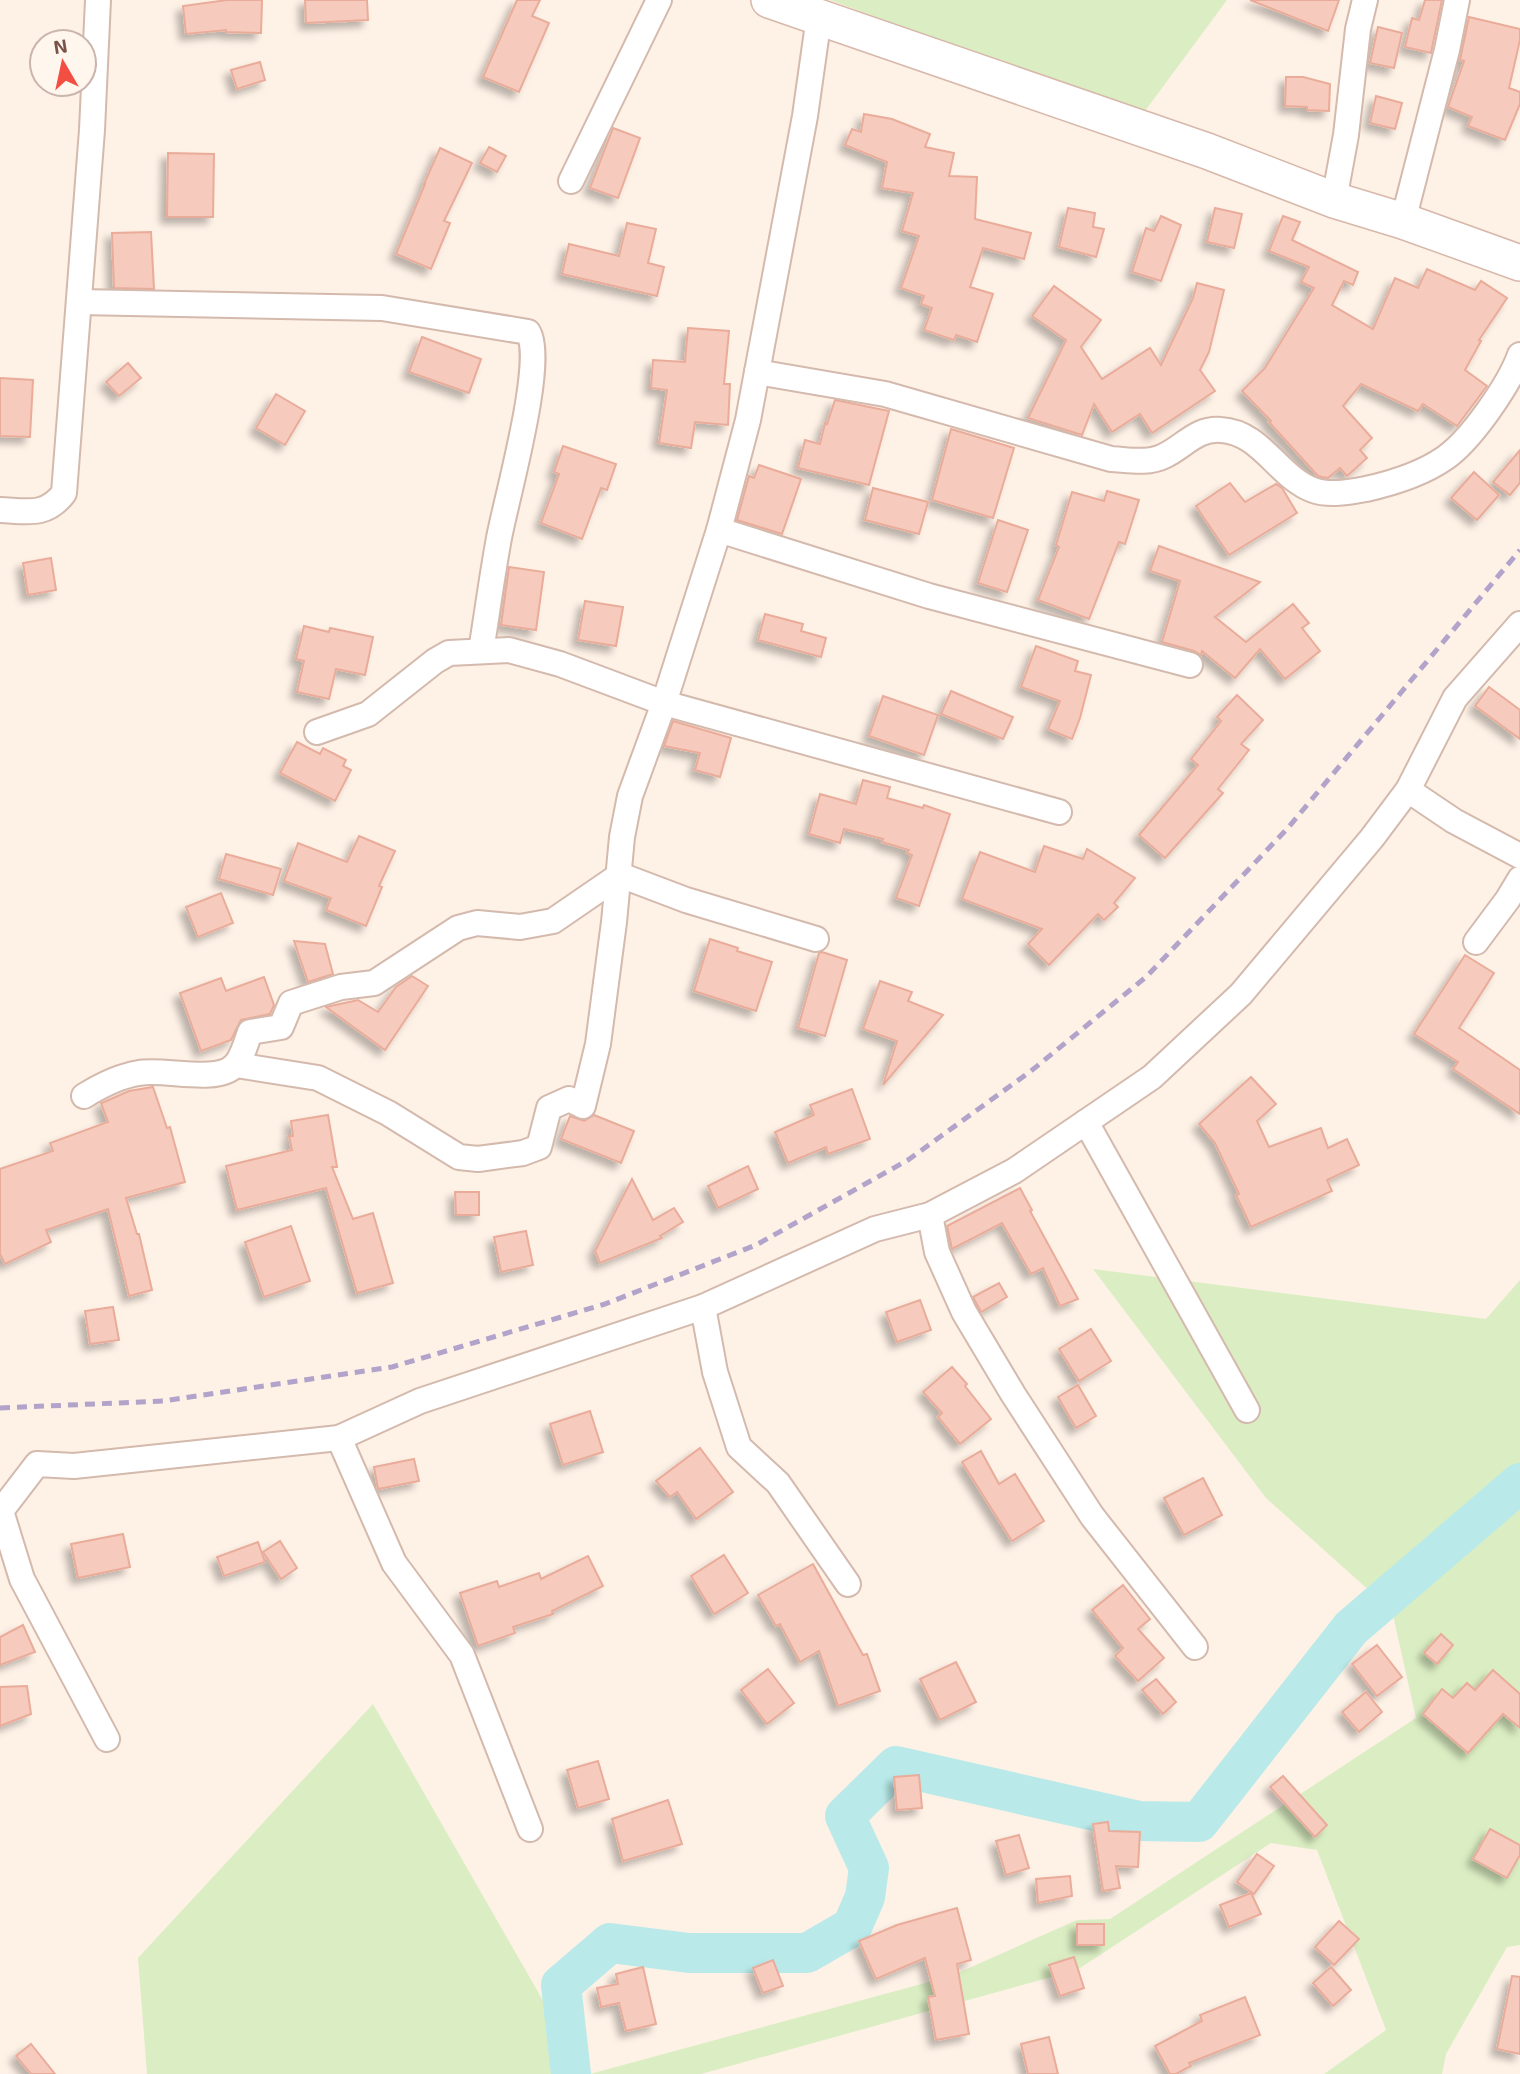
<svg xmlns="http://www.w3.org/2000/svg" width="1520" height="2074" font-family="'Exo 2',sans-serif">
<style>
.green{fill:#dbeec3}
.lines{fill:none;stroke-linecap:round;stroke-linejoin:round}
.river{stroke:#b9eae9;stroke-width:40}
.building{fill:#f6cabc;stroke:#eaac9a;stroke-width:2;filter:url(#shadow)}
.street-casing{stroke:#d4b9ad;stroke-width:28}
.secondary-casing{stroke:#d7b8aa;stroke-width:38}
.street{stroke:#fff;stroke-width:24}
.secondary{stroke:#fff;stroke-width:35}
.rail{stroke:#b2a3ca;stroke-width:5;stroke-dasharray:10 7;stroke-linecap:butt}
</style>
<defs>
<filter id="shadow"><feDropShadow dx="-6" dy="6" stdDeviation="3.5" flood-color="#0004"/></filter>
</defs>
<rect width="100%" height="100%" fill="#fef1e6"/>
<g class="green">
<polygon points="830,0 1227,0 1142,115"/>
<polygon points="1093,1269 1486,1319 1520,1280 1520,1945 1507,1947 1446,2054 1442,2074 1324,2074 1386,2030 1317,1850 1271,1843 1077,1970 701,2074 590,2074 951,1976 1077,1920 1110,1919 1416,1718 1392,1611 1266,1498"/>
<polygon points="373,1704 585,2074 147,2074 138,1958"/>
</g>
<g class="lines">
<polyline class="river" points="571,2074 561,1985 610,1943 689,1953 807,1953 852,1927 865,1897 869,1868 845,1816 896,1766 1139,1821 1199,1822 1351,1628 1520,1483"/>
</g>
<g class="building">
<polygon points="227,0 262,0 261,33 226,32 226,30 186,34 183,6"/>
<polygon points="305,0 367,0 368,20 306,23"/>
<polygon points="517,0 540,0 532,16 549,23 519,92 483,77"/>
<polygon points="1250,0 1339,0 1328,31"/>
<polygon points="1425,0 1442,0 1431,53 1405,47 1412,18 1419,20"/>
<polygon points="1469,17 1520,29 1520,40 1509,88 1520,92 1520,104 1505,140 1468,126 1472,117 1448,107 1464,61 1460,60"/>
<polygon points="1378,27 1402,33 1394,68 1370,63"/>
<polygon points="260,62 265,80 237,89 231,70"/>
<polygon points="1286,77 1303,77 1330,84 1329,111 1307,110 1307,107 1285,106"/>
<polygon points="1376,96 1402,103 1395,129 1370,123"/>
<polygon points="864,114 892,119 930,134 925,147 954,153 949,176 977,177 975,219 1031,233 1024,259 983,248 970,287 993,294 977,342 956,335 954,340 924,330 932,308 921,304 924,296 901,288 919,236 902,231 913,193 882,188 887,162 845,145 852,129 861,132"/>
<polygon points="613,128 640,138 618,198 590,188"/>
<polygon points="489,147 506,156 497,172 480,163"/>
<polygon points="440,148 472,163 444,221 450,223 431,269 396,254 425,184 424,184"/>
<polygon points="168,153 214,154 213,217 167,217"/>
<polygon points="1068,208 1095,213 1093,227 1104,229 1096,257 1059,247"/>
<polygon points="1215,208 1242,214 1234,248 1207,242"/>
<polygon points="1161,216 1181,225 1161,281 1132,272 1146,228 1154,231"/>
<polygon points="1283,216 1300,222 1292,240 1358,272 1353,285 1344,281 1332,305 1373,329 1395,278 1418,288 1427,269 1475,290 1481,281 1507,298 1479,340 1481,341 1465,370 1487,386 1457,426 1423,404 1418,411 1361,384 1343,406 1372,438 1360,450 1367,458 1347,476 1340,468 1328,478 1322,477 1318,476 1269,422 1271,421 1242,391 1265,368 1314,288 1301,282 1309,267 1269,251"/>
<polygon points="627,223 656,229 648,263 664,267 657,296 562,274 569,244 619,256"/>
<polygon points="151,232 154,289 114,288 112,233"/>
<polygon points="1197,283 1224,290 1209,352 1200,370 1215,391 1152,433 1140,414 1112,432 1094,404 1082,435 1028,418 1066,340 1032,316 1054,286 1101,320 1081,347 1102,379 1150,348 1161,365 1193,298"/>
<polygon points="688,328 729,331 724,384 730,384 728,425 695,422 691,448 659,443 667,390 651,388 653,360 685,362"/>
<polygon points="422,337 481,359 469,393 409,372"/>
<polygon points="128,363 141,378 119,396 106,382"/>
<polygon points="0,378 33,380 30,437 0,436"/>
<polygon points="276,394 305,411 285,445 256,428"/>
<polygon points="835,400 889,411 869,485 798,468 805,440 820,444 825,423 827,424"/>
<polygon points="951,429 1014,448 993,518 932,500"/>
<polygon points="563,446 616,464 607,490 601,488 582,539 541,523 559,474 554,472"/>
<polygon points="1520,450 1520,483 1510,495 1493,482"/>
<polygon points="759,465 801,479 782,534 737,520 749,476 754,478"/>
<polygon points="1474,472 1499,495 1477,520 1451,498"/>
<polygon points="1230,483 1245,502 1276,484 1282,488 1297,513 1229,555 1196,506"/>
<polygon points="873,488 928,502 919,534 865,520"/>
<polygon points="1107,491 1139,500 1125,544 1119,542 1089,619 1038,600 1059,547 1056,545 1072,492 1104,501"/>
<polygon points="998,520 1028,530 1007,592 978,583"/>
<polygon points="1159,546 1260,582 1215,617 1246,642 1293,604 1309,623 1302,628 1320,651 1285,679 1260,649 1235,678 1202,651 1201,655 1194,651 1162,642 1180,581 1150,571"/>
<polygon points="51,558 56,590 28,595 23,563"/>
<polygon points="509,567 544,572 536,630 501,625"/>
<polygon points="585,601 623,607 616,646 578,640"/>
<polygon points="765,614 803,624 801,631 826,638 821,657 758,640"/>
<polygon points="304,626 329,632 330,628 373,637 365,675 336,669 329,699 297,692 304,661 296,659"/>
<polygon points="1036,646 1078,661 1075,671 1091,675 1080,718 1072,739 1048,729 1060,701 1021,687"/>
<polygon points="1489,687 1520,710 1520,739 1475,706"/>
<polygon points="951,691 1013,717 1003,739 941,714"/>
<polygon points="1237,695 1263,720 1241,744 1249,750 1218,789 1223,793 1165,858 1139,835 1198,765 1191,759 1221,721 1217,717"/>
<polygon points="883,696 938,715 924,755 869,736"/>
<polygon points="673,721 731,738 720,777 695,770 700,753 664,746"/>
<polygon points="297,742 320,754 323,748 346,760 343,766 351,770 335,801 280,773"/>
<polygon points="863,780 890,787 887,798 923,808 924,805 950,814 919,906 896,898 912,855 907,853 909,850 882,842 883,839 844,829 840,843 809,834 820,794 856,804"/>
<polygon points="359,836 395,851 379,886 382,887 366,926 326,910 331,898 284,881 298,843 347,862"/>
<polygon points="1044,846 1083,859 1087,849 1135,878 1114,903 1118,907 1104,920 1098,914 1049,965 1028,944 1042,929 962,899 980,852 1035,872"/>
<polygon points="226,854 281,869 273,895 219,879"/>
<polygon points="221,893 233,923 198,937 186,907"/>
<polygon points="710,939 738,948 737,951 772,962 756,1011 694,991"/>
<polygon points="294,941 325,944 333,974 308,982"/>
<polygon points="822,952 847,960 825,1036 798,1028 819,953"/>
<polygon points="1465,955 1494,973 1459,1028 1520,1070 1520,1114 1453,1069 1458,1062 1414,1034"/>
<polygon points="412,976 428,986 385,1050 326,1007 358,1000 378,1012 396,987"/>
<polygon points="264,977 274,1005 270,1014 241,1020 231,1040 201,1051 180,993 221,978 226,991"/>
<polygon points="880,981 912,992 908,1001 943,1015 883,1085 897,1041 863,1029"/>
<polygon points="1251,1077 1276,1104 1257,1121 1269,1147 1321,1128 1328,1148 1347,1139 1359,1165 1327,1180 1332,1191 1251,1227 1236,1195 1239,1194 1215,1143 1199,1124"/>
<polygon points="153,1087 167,1128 170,1127 185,1182 126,1198 137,1234 139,1234 152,1290 129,1296 108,1209 46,1230 51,1242 5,1264 0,1254 0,1169 53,1151 50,1143 108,1122 101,1103 104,1102 129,1091"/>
<polygon points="852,1089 870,1139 828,1154 826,1147 788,1163 775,1132 814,1115 810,1105"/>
<polygon points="328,1115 337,1167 332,1167 353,1219 373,1213 393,1283 357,1293 326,1188 237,1210 226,1166 292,1150 289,1136 293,1136 291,1121"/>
<polygon points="594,1115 634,1131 621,1163 561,1139 570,1116 584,1121"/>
<polygon points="748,1166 758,1189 718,1208 708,1186"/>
<polygon points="632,1179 653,1220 674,1208 683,1222 660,1236 662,1238 600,1263 595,1251"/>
<polygon points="1020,1188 1032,1210 1030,1211 1078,1299 1060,1306 1043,1268 1031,1274 1002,1223 952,1249 947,1226"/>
<polygon points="455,1192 479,1192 479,1215 456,1215"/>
<polygon points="291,1226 310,1281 264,1297 245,1242"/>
<polygon points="526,1231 533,1265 501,1272 494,1237"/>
<polygon points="999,1283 1007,1297 981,1312 973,1297"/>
<polygon points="920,1300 931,1330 897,1342 886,1312"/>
<polygon points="113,1307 119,1340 90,1344 85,1311"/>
<polygon points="1091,1329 1111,1361 1079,1381 1059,1349"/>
<polygon points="952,1367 967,1384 965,1386 991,1419 960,1444 938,1417 942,1413 923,1392"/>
<polygon points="1078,1385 1096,1416 1076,1428 1058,1397"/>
<polygon points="590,1411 603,1452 563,1465 550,1424"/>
<polygon points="700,1448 733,1492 696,1519 677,1492 670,1497 656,1481"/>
<polygon points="981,1451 999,1484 1015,1474 1044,1521 1012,1541 962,1462"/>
<polygon points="414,1459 419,1481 378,1489 374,1467"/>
<polygon points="1203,1478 1222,1515 1184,1535 1164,1498"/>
<polygon points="123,1534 130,1567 78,1578 71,1544"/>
<polygon points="280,1541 297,1568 281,1579 263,1552"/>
<polygon points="258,1542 265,1562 224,1576 217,1557"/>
<polygon points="724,1555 748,1593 714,1614 691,1576"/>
<polygon points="588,1556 603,1586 552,1611 553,1614 513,1627 515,1633 478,1646 460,1593 497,1581 499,1587 539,1573 541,1579"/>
<polygon points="813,1564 863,1655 867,1654 880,1691 838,1706 819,1651 800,1662 780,1624 776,1626 758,1595"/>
<polygon points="1123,1585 1150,1619 1138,1629 1164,1658 1138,1681 1115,1656 1123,1648 1092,1610"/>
<polygon points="23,1625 35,1652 0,1665 0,1637"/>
<polygon points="1441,1634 1453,1645 1437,1664 1424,1653"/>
<polygon points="1377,1645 1402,1677 1377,1696 1352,1664"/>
<polygon points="956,1662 976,1702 940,1720 920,1679"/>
<polygon points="768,1669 794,1703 767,1724 741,1690"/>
<polygon points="1493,1670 1520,1694 1520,1728 1503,1714 1468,1753 1423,1714 1442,1689 1453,1698 1467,1683 1475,1690"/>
<polygon points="1156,1679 1176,1702 1163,1714 1142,1690"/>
<polygon points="27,1686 31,1714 0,1726 0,1687"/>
<polygon points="1366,1692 1382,1712 1359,1732 1342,1712"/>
<polygon points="598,1761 609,1799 578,1808 567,1770"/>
<polygon points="919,1775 922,1808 897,1810 894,1777"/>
<polygon points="1283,1776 1327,1825 1315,1837 1270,1787"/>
<polygon points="668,1800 682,1844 623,1861 612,1819"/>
<polygon points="1108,1822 1109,1831 1140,1832 1138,1867 1116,1866 1120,1888 1103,1891 1093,1824"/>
<polygon points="1490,1829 1520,1845 1520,1855 1507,1878 1473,1859"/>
<polygon points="1019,1835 1029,1868 1006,1875 996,1841"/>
<polygon points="1257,1854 1274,1866 1254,1894 1237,1882"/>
<polygon points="1070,1876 1072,1896 1038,1903 1036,1879"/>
<polygon points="1251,1893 1261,1914 1229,1927 1220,1905"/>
<polygon points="957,1908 971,1960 957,1964 969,2034 936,2040 928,1997 935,1996 925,1958 876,1979 859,1941 897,1925"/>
<polygon points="1339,1921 1359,1939 1334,1965 1315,1947"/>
<rect x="1077" y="1924" width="27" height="21"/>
<polygon points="1074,1957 1084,1988 1060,1996 1049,1965"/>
<polygon points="773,1960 783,1986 763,1993 753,1968"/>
<polygon points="643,1967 656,2024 626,2031 619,2003 601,2007 597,1988 618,1984 616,1974"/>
<polygon points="1331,1967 1351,1990 1333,2006 1313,1983"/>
<polygon points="1512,1976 1520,1977 1520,2054 1497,2049"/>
<polygon points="1245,1997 1260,2035 1189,2063 1191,2066 1176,2074 1170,2074 1155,2046 1202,2021 1200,2015"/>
<polygon points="1049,2037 1058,2074 1028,2074 1021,2044"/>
<polygon points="31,2044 55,2074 31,2074 16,2056"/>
</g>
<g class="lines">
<g class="street-casing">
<g id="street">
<polyline points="571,181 659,0"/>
<polyline points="1334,200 1346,135 1358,29 1365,0"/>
<polyline points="1403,221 1447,50 1457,0"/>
<path d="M 79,302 L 382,308 L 528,332 C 546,360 506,500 499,538 C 492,576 487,614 481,651"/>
<path d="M 757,372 L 885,394 L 1111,459 C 1129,460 1148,464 1164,456 C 1185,446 1196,428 1221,430 C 1261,432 1278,477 1313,490 C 1329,496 1350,492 1366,489 C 1393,483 1422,474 1445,458 C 1471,440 1509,385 1520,355"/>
<path d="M 0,510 C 27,511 46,517 64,493 L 92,130 L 98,0"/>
<polyline points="719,530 929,596 1190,665"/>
<polyline points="317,732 368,714 435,661 449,653 509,650 560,664 664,703 1059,812"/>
<polyline points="1408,790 1454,821 1520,856"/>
<polyline points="1476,942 1508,899 1520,879"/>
<polyline points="236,1065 318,1078 388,1113 459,1157 478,1159 523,1153 539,1147 549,1108 569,1099 583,1106 598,1044 614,922 622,837 630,796 664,703 719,530 748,420 805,116 819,17"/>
<path d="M 84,1096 C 100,1086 120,1076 139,1073 C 164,1068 216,1084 234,1066 C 242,1059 246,1043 250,1032 L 281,1027 L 291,1003 L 341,987 L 374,983 L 458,928 L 477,923 L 520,927 L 553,921 L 620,875 L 686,900 L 816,939"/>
<polyline points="1086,1122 1247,1410"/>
<polyline points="930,1215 937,1252 964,1312 1013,1394 1092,1516 1195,1647"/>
<polyline points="703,1307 715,1372 739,1447 778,1483 848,1584"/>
<polyline points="339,1438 394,1563 462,1655 530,1829"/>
<polyline points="107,1739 22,1579 1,1511 37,1464 74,1466 339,1438 420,1401 703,1307 875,1229 930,1215 1014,1171 1152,1077 1241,994 1372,838 1408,790 1455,698 1520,624"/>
</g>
</g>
<g class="secondary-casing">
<polyline id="secondary" points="769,0 1207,151 1334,200 1403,221 1520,263"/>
</g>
<use href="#street" class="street"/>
<use href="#secondary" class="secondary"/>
<polyline class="rail" points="0,1408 163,1401 392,1367 605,1304 756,1245 908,1160 1031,1071 1146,977 1287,829 1520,550"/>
</g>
<g transform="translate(63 63) rotate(351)"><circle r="33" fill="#fff6ee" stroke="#cab4ac" stroke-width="2"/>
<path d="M0-5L12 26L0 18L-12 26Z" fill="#f24e42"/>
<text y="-10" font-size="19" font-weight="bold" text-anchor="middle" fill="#7a5248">N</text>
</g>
</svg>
